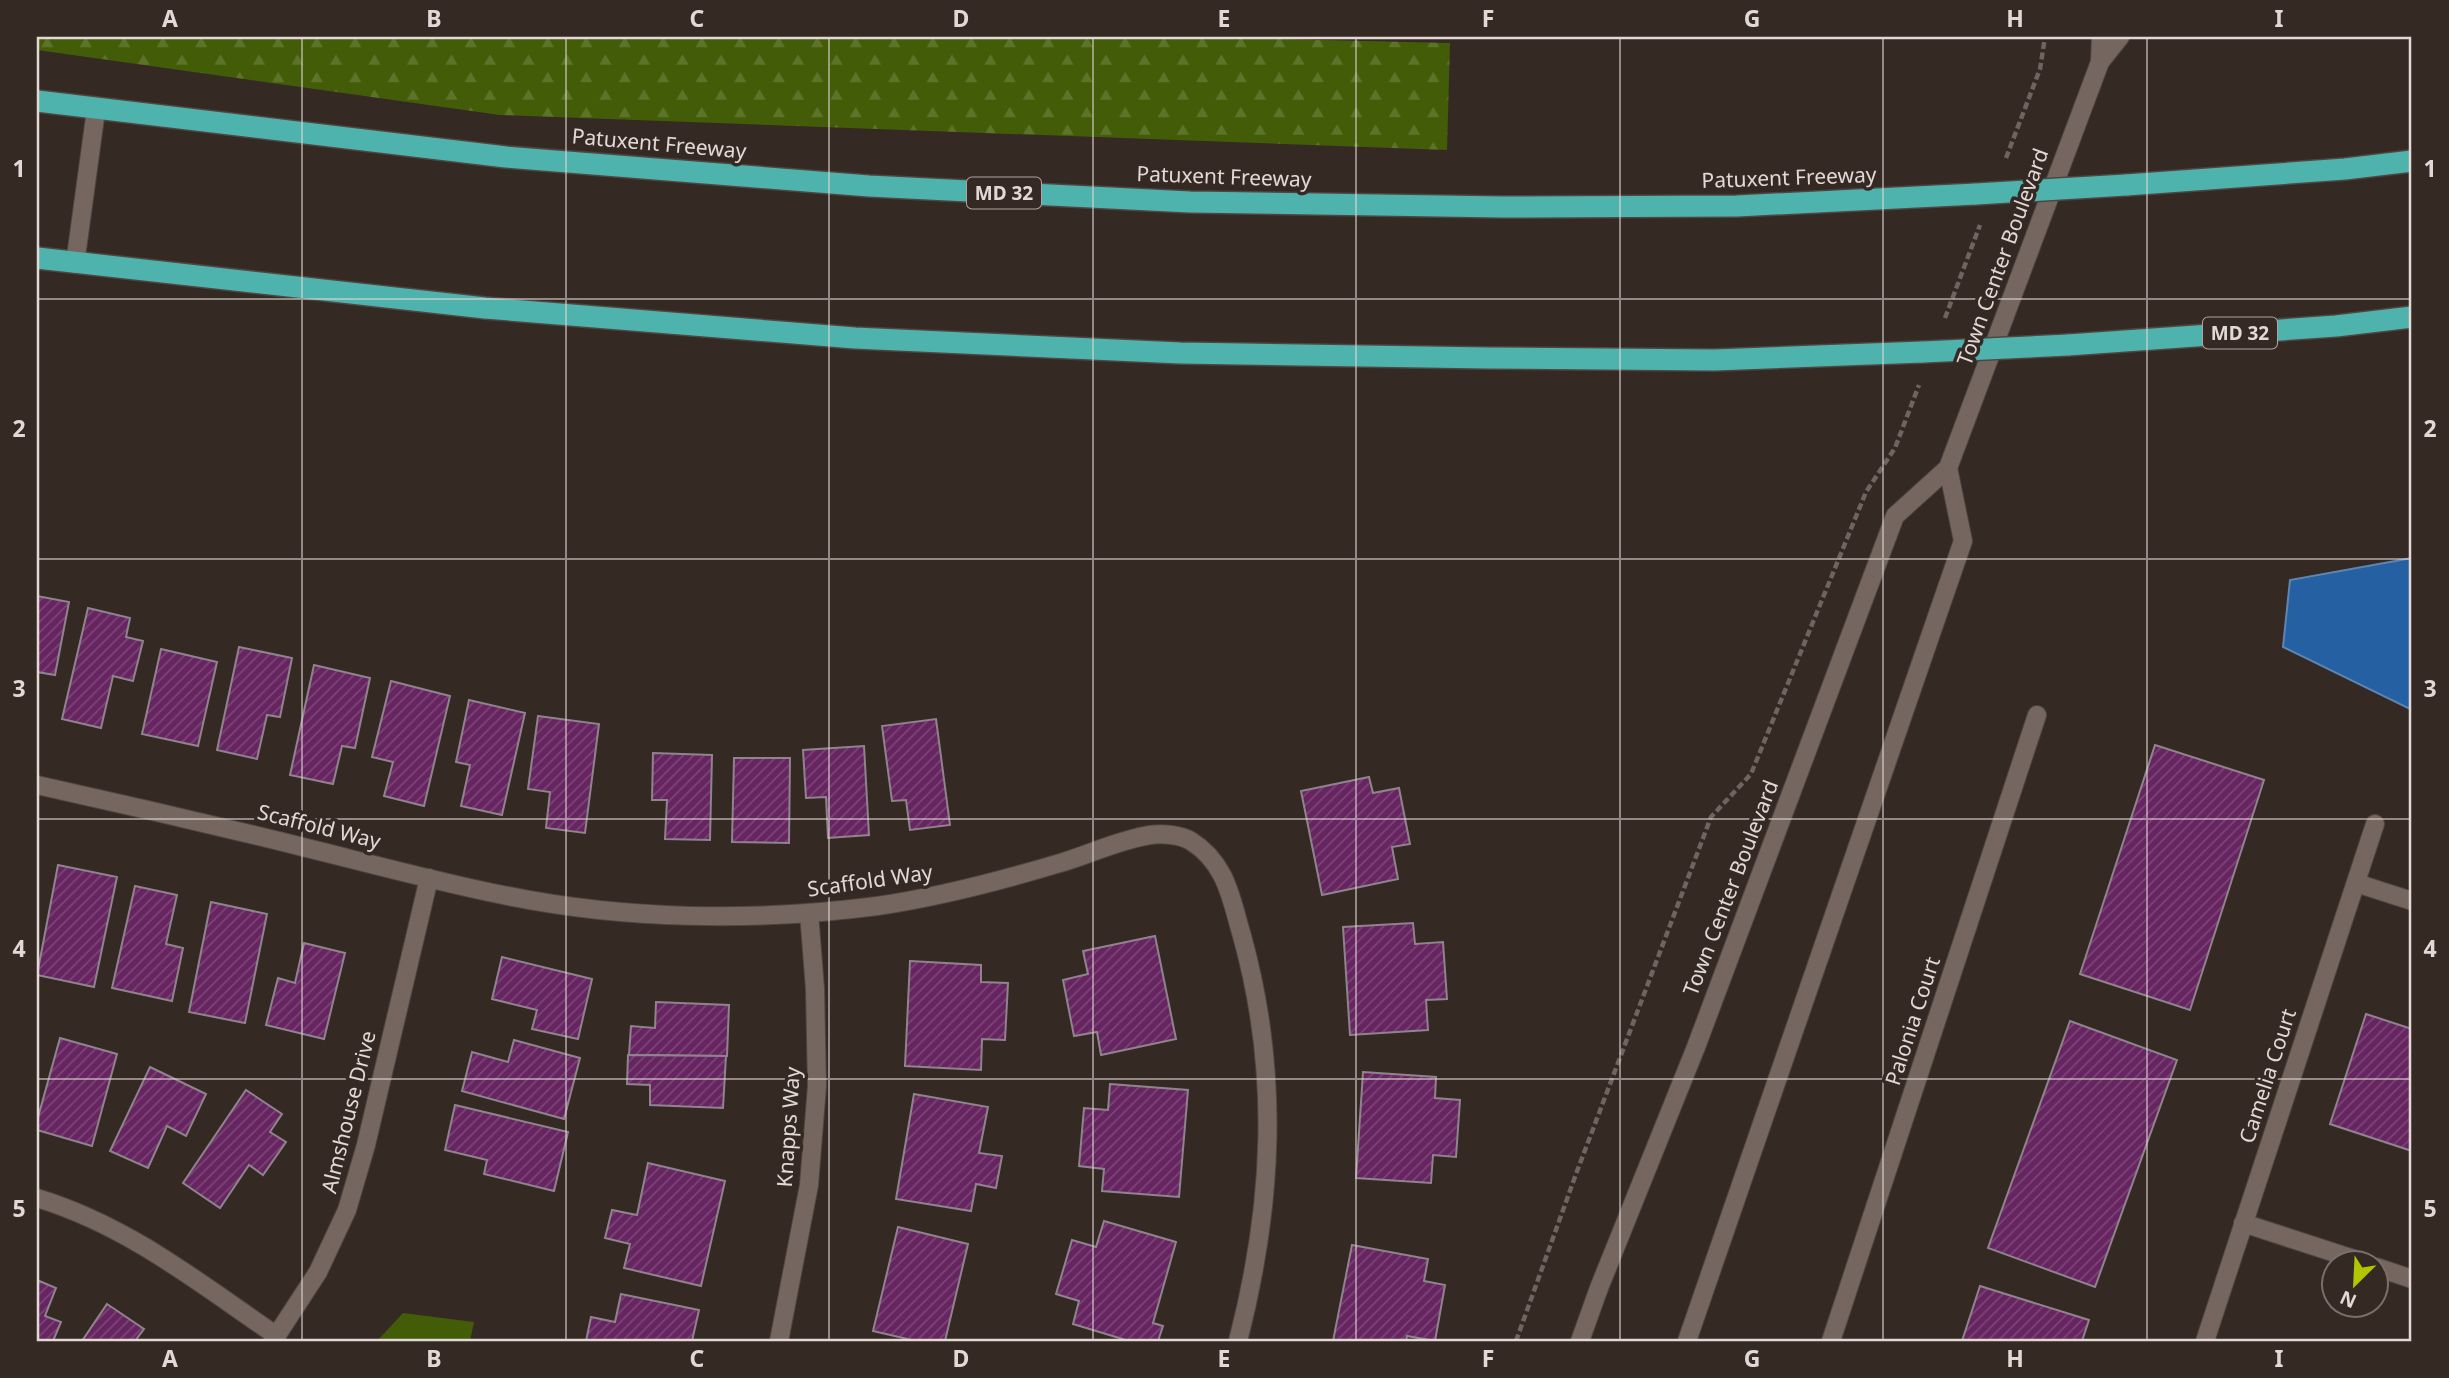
<svg xmlns="http://www.w3.org/2000/svg" width="2449" height="1378" font-family="'Noto Sans',sans-serif">
<style>
.forest{fill:url(#forest-firs)}
.park{fill:#425c07}
.water{fill:#2560a2;stroke:#5e84b2;stroke-width:2}
.building{fill:url(#building-hatch);stroke:#8f838d;stroke-width:2}
.lines{fill:none;stroke-linecap:round;stroke-linejoin:round}
.minor-casing{stroke:#504641;stroke-width:20}
.highway-casing{stroke:#504641;stroke-width:24}
.path{stroke:#6f645f;stroke-width:4.5;stroke-dasharray:7 3.5;stroke-linecap:butt}
.minor{stroke:#756760;stroke-width:18}
.highway{stroke:#4eb3ad;stroke-width:21}
.highway-bridge-casing{stroke:#504641;stroke-width:24;stroke-linecap:butt}
.highway-bridge{stroke:#4eb3ad;stroke-width:21}
.grid{fill:none;stroke:#e2d9d6;stroke-width:2;stroke-opacity:0.55}
.labels{text-anchor:middle;stroke-width:7;stroke-linejoin:round;paint-order:stroke}
.shield{fill:#352924;stroke:#aea4a1;stroke-width:2}
.shield-label{font-size:19px;font-weight:bold;fill:#e2d9d6}
.street-label{font-size:21px;fill:#e2d9d6;stroke:#352924}
.neatline{fill:none;stroke:#e2d9d6;stroke-width:2.5}
.grid-label{font-size:23px;text-anchor:middle;font-weight:bold;fill:#e2d9d6}
</style>
<defs>
<pattern id="forest-firs" width="22" height="20" patternUnits="userSpaceOnUse" patternTransform="scale(1.75)"><rect width="22" height="20" fill="#425c07"/><path d="M5 1l3.5 6h-7zM16 11l3.5 6h-7z" fill="#5d732a"/></pattern>
<pattern id="building-hatch" width="6" height="6" patternUnits="userSpaceOnUse" patternTransform="scale(1.75)"><rect width="6" height="6" fill="#662560"/><path d="M-1 1l2-2M0 6l6-6M5 7l2-2" fill="none" stroke="#7c4476"/></pattern>
</defs>
<rect width="100%" height="100%" fill="#352924"/>
<polygon class="forest" points="37,37 1200,37 1450,43 1447,150 500,115 37,50"/>
<polygon class="park" points="403,1313 474,1322 470,1341 377,1341"/>
<polygon class="water" points="2412,558 2412,710 2283,647 2290,580"/>
<g class="building">
<polygon points="37,596 69,602 55,675 37,672 37,674"/>
<polygon points="88,608 130,618 126,637 143,641 133,681 113,676 101,728 62,719"/>
<polygon points="239,647 292,658 280,717 267,715 257,759 217,750"/>
<polygon points="161,649 217,662 198,746 142,734"/>
<polygon points="314,665 370,678 355,748 342,746 333,784 290,775"/>
<polygon points="391,681 450,696 424,806 384,796 393,762 372,757"/>
<polygon points="469,700 525,713 502,815 461,806 470,765 456,762"/>
<polygon points="538,716 599,724 585,833 546,828 550,792 528,789"/>
<polygon points="936,719 950,825 910,830 906,800 892,801 882,726"/>
<polygon points="2155,745 2264,780 2190,1010 2080,974"/>
<polygon points="864,746 869,835 828,838 826,797 806,798 803,750"/>
<polygon points="653,753 712,755 710,840 665,839 667,800 652,800"/>
<polygon points="734,758 790,758 789,843 732,842"/>
<polygon points="1369,777 1373,793 1399,788 1410,844 1392,847 1398,879 1322,895 1301,791"/>
<polygon points="58,865 117,877 94,987 37,975"/>
<polygon points="135,886 177,895 166,944 183,948 172,1001 112,988"/>
<polygon points="211,902 267,914 245,1023 189,1012"/>
<polygon points="1413,923 1415,944 1443,942 1447,999 1426,1000 1428,1030 1350,1035 1343,927"/>
<polygon points="1155,936 1176,1039 1101,1055 1097,1032 1074,1036 1063,980 1088,974 1083,951"/>
<polygon points="304,943 345,953 324,1039 266,1025 278,978 295,983"/>
<polygon points="502,957 592,979 578,1039 532,1029 537,1010 492,999"/>
<polygon points="910,961 981,965 981,982 1008,983 1005,1040 982,1039 981,1070 905,1066"/>
<polygon points="656,1002 729,1005 727,1056 629,1055 631,1026 655,1028"/>
<polygon points="2366,1014 2412,1029 2412,1151 2330,1124"/>
<polygon points="2070,1021 2177,1060 2095,1287 1988,1248"/>
<polygon points="60,1038 117,1054 92,1146 37,1130 37,1121"/>
<polygon points="514,1040 580,1058 564,1119 462,1091 472,1052 508,1062"/>
<polygon points="628,1055 726,1056 723,1108 650,1105 650,1085 627,1084"/>
<polygon points="150,1067 206,1094 186,1136 167,1126 148,1168 110,1151"/>
<polygon points="1363,1072 1436,1077 1435,1098 1460,1100 1456,1157 1433,1155 1431,1183 1356,1178"/>
<polygon points="1110,1084 1188,1090 1179,1197 1102,1191 1104,1169 1079,1166 1084,1108 1108,1110"/>
<polygon points="246,1090 282,1114 270,1132 286,1142 263,1175 249,1165 220,1208 183,1183"/>
<polygon points="914,1094 988,1107 979,1153 1002,1156 996,1188 976,1184 971,1211 896,1199"/>
<polygon points="455,1105 568,1132 554,1191 484,1174 487,1160 445,1150"/>
<polygon points="648,1163 725,1181 701,1286 624,1268 630,1244 605,1238 612,1210 637,1215"/>
<polygon points="1104,1221 1176,1242 1153,1323 1163,1326 1158,1341 1129,1341 1073,1324 1079,1301 1056,1294 1072,1240 1096,1247"/>
<polygon points="898,1227 968,1244 945,1341 916,1341 873,1331"/>
<polygon points="1352,1245 1428,1259 1424,1281 1445,1285 1435,1341 1407,1336 1406,1341 1333,1341"/>
<polygon points="37,1280 56,1288 45,1316 61,1322 53,1341 37,1341"/>
<polygon points="1980,1286 2089,1320 2082,1341 1962,1341"/>
<polygon points="621,1294 699,1310 692,1341 586,1341 591,1317 615,1322"/>
<polygon points="107,1304 144,1329 135,1341 82,1341"/>
</g>
<g class="lines">
<g class="minor-casing">
<g id="minor">
<polyline points="2100,62 2120,37"/>
<polyline points="75,264 96,110"/>
<path d="M 37,785 C 123,804 209,824 295,845 C 364,862 433,881 503,895 C 624,920 755,922 877,906 C 939,897 1000,881 1060,863 C 1091,854 1118,840 1150,835 C 1162,833 1181,835 1191,841 C 1227,864 1231,899 1242,936 C 1280,1073 1273,1205 1238,1341"/>
<polyline points="2356,883 2412,901"/>
<path d="M 37,1198 C 129,1226 199,1283 277,1336"/>
<polyline points="2243,1223 2363,1262"/>
<polyline points="2376,1267 2412,1279"/>
<polyline points="273,1341 318,1272 347,1210 366,1145 429,878"/>
<polyline points="779,1341 809,1185 817,1086 815,989 809,913"/>
<polyline points="1580,1341 1599,1288 1696,1047 1895,516 1948,468 2100,62 2101,37"/>
<polyline points="1687,1341 1963,541 1948,468"/>
<polyline points="1831,1341 2037,715"/>
<polyline points="2205,1341 2375,824"/>
</g>
</g>
<g class="highway-casing">
<g id="highway">
<polyline points="37,101 506,157 869,186 1190,202 1502,207 1737,206 1976,194"/>
<polyline points="2126,185 2345,169 2412,161"/>
<polyline points="37,258 485,308 855,338 1180,353 1488,358 1714,360 1923,352"/>
<polyline points="2068,345 2336,326 2412,317"/>
</g>
</g>
<g class="path">
<polyline points="2006,158 2040,69 2045,37"/>
<polyline points="1945,318 1980,225"/>
<polyline points="1516,1341 1576,1174 1711,817 1751,774 1866,492 1895,448 1919,385"/>
</g>
<use href="#minor" class="minor"/>
<use href="#highway" class="highway"/>
<g class="highway-bridge-casing">
<g id="highway-bridge">
<polyline points="1976,194 2126,185"/>
<polyline points="1923,352 2068,345"/>
</g>
</g>
<use href="#highway-bridge" class="highway-bridge"/>
</g>
<path class="grid" d="M 302,37 L 302,1341M 566,37 L 566,1341M 829,37 L 829,1341M 1093,37 L 1093,1341M 1356,37 L 1356,1341M 1620,37 L 1620,1341M 1883,37 L 1883,1341M 2147,37 L 2147,1341M 37,299 L 2412,299M 37,559 L 2412,559M 37,819 L 2412,819M 37,1079 L 2412,1079"/>
<g class="labels">
<g class="shield">
<rect x="967" y="177.5" width="74" height="31" rx="5"/>
<rect x="2203" y="317.5" width="74" height="31" rx="5"/>
</g>
<g class="shield-label">
<text x="1004" y="200">MD 32</text>
<text x="2240" y="340">MD 32</text>
</g>
<g class="street-label">
<text transform="translate(659 144) rotate(5)" y="7">Patuxent Freeway</text>
<text transform="translate(1224 177) rotate(2)" y="7">Patuxent Freeway</text>
<text transform="translate(1789 178) rotate(-2)" y="7">Patuxent Freeway</text>
<text transform="translate(2003 257) rotate(-70)" y="7">Town Center Boulevard</text>
<text transform="translate(319 827) rotate(14)" y="7">Scaffold Way</text>
<text transform="translate(870 881) rotate(-8)" y="7">Scaffold Way</text>
<text transform="translate(1731 888) rotate(-69)" y="7">Town Center Boulevard</text>
<text transform="translate(1913 1021) rotate(-72)" y="7">Palonia Court</text>
<text transform="translate(2268 1076) rotate(-72)" y="7">Camelia Court</text>
<text transform="translate(349 1112) rotate(-76)" y="7">Almshouse Drive</text>
<text transform="translate(789 1127) rotate(-86)" y="7">Knapps Way</text>
</g>
</g>
<rect width="2449" height="1378" fill="none" stroke="#352924" stroke-width="77"/>
<g transform="translate(2355 1284) rotate(204)"><circle r="33" fill="#352924" stroke="#7a6f6b" stroke-width="2"/>
<path d="M0-5L12 26L0 18L-12 26Z" fill="#b1c500"/>
<text y="-10" font-size="19" font-weight="bold" text-anchor="middle" fill="#e2d9d6">N</text>
</g>
<rect x="38" y="38" width="2372" height="1302" class="neatline"/>
<g class="grid-label">
<text x="170" y="27">A</text>
<text x="434" y="27">B</text>
<text x="697" y="27">C</text>
<text x="961" y="27">D</text>
<text x="1224" y="27">E</text>
<text x="1488" y="27">F</text>
<text x="1752" y="27">G</text>
<text x="2015" y="27">H</text>
<text x="2279" y="27">I</text>
<text x="19" y="177">1</text>
<text x="2430" y="177">1</text>
<text x="19" y="437">2</text>
<text x="2430" y="437">2</text>
<text x="19" y="697">3</text>
<text x="2430" y="697">3</text>
<text x="19" y="957">4</text>
<text x="2430" y="957">4</text>
<text x="19" y="1217">5</text>
<text x="2430" y="1217">5</text>
<text x="170" y="1367">A</text>
<text x="434" y="1367">B</text>
<text x="697" y="1367">C</text>
<text x="961" y="1367">D</text>
<text x="1224" y="1367">E</text>
<text x="1488" y="1367">F</text>
<text x="1752" y="1367">G</text>
<text x="2015" y="1367">H</text>
<text x="2279" y="1367">I</text>
</g>
</svg>
